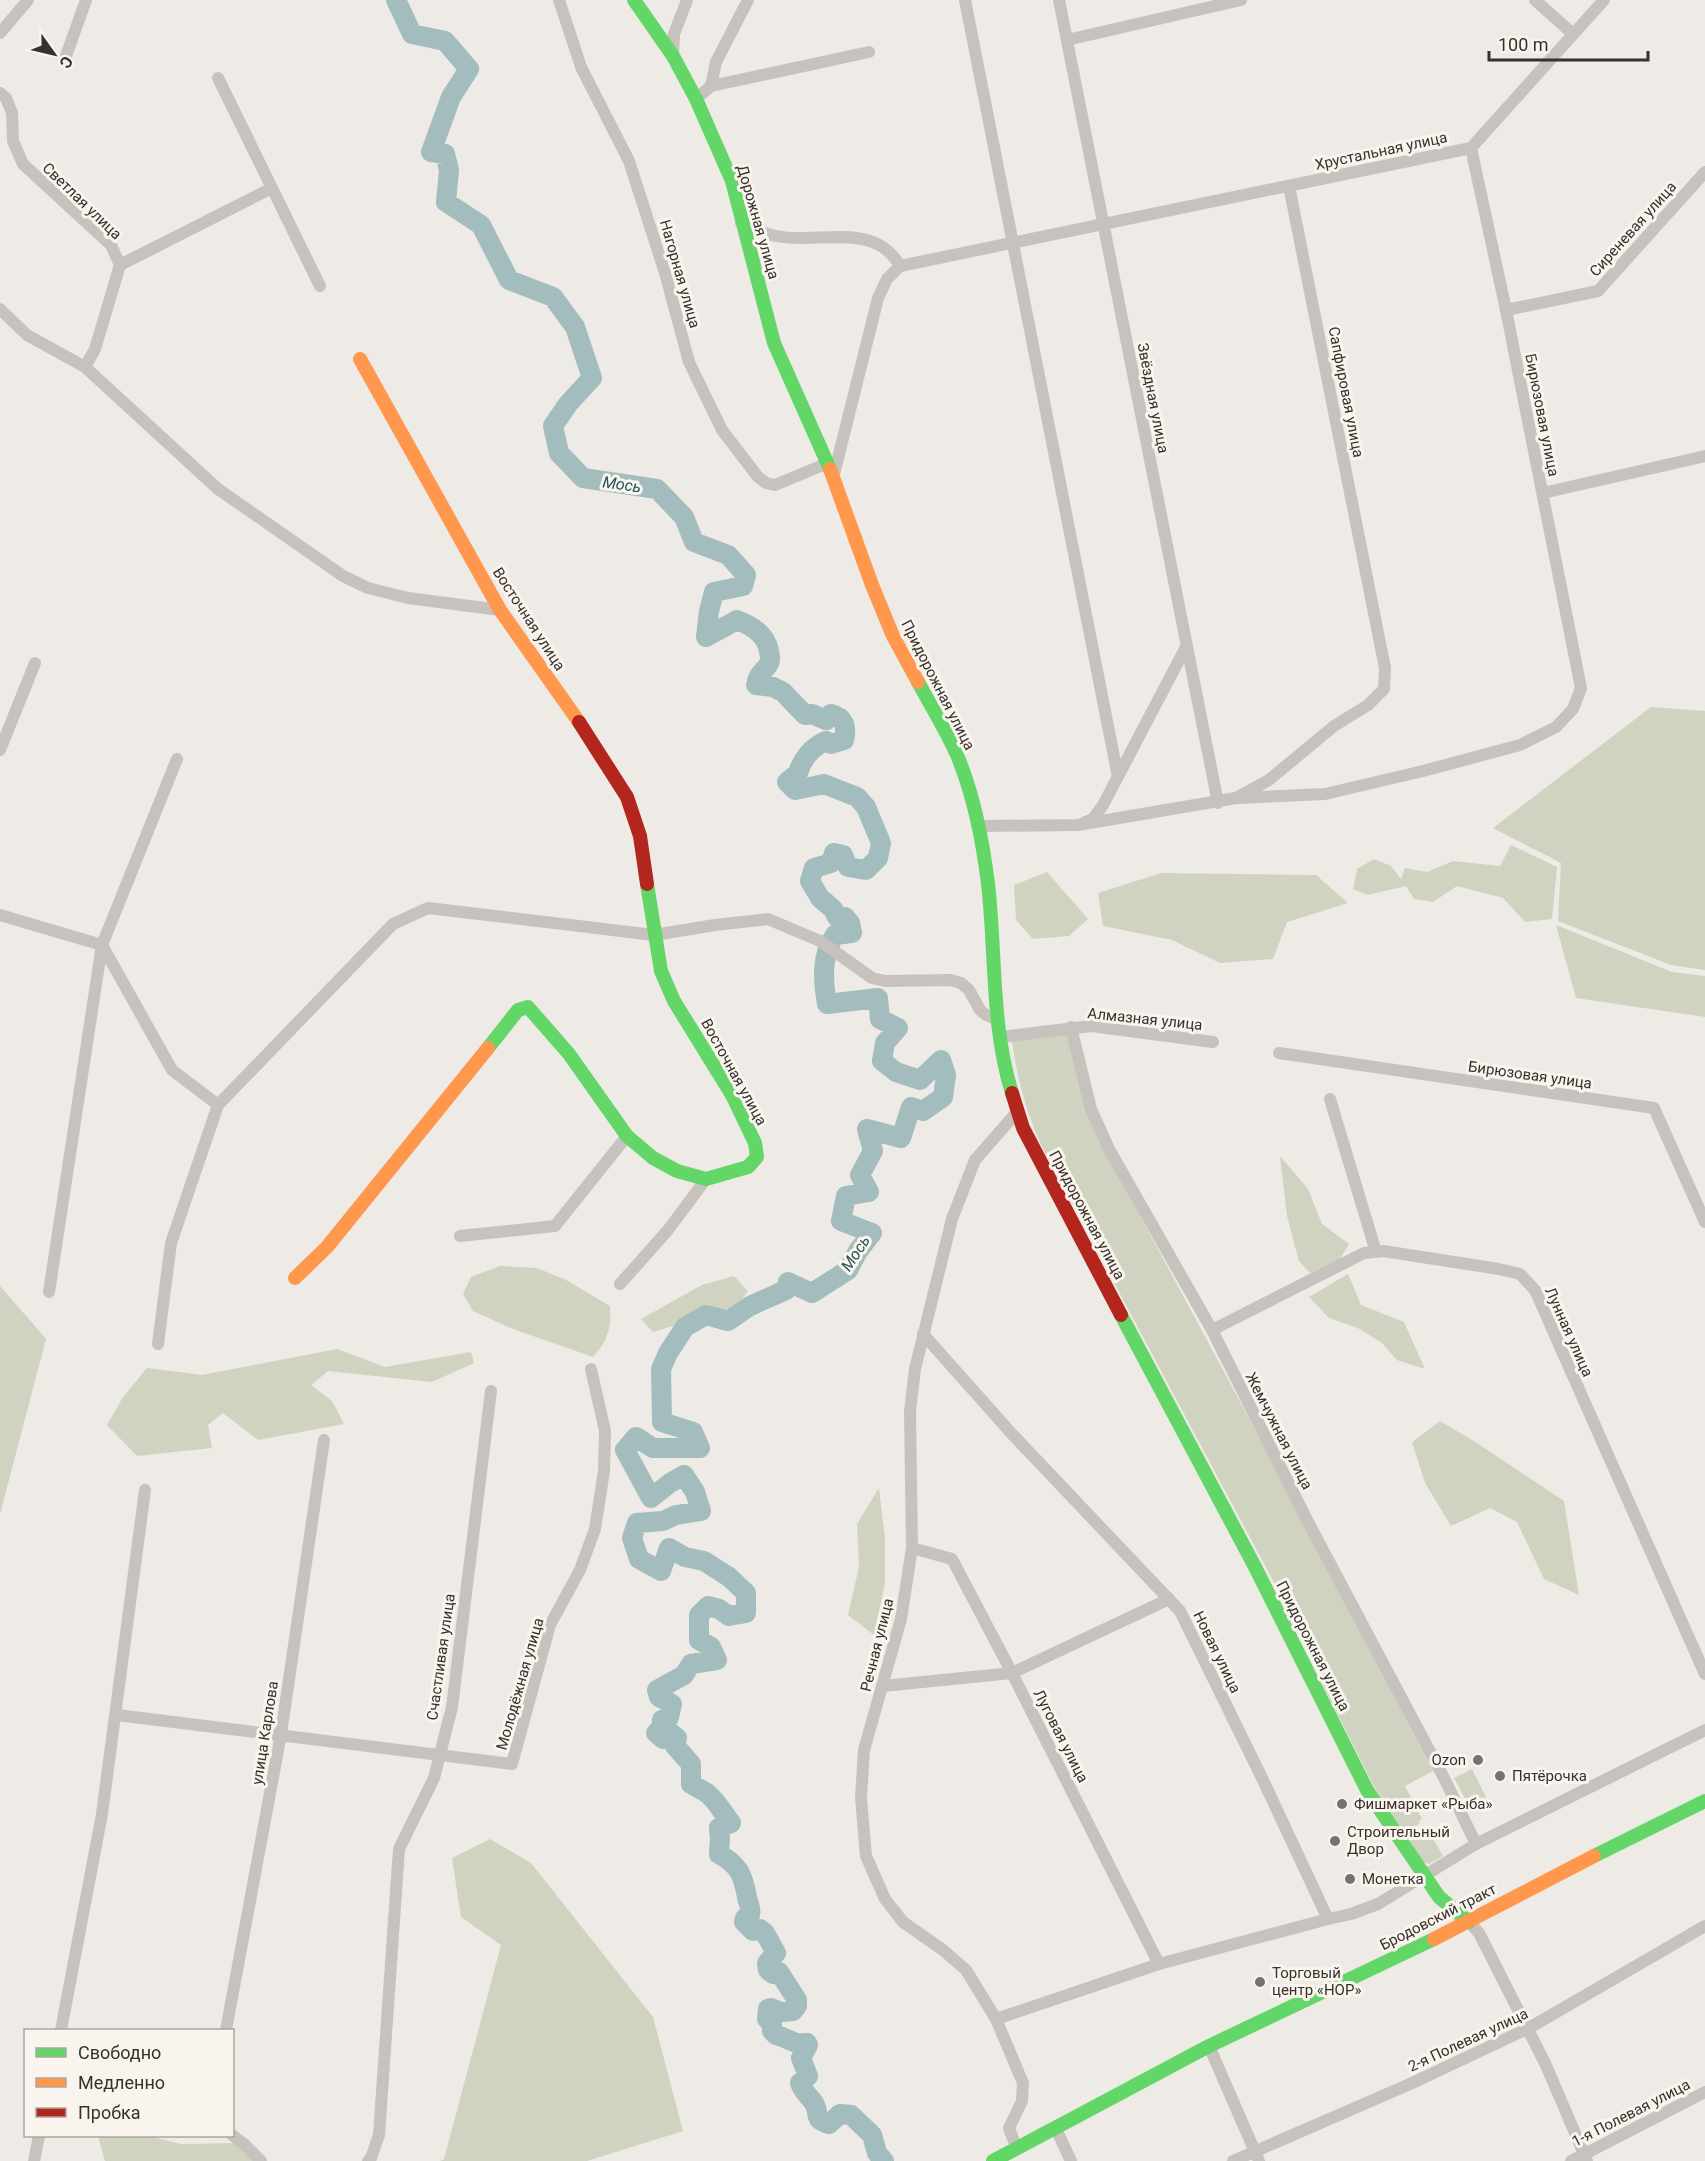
<svg xmlns="http://www.w3.org/2000/svg" width="1705" height="2161" font-family="Roboto,sans-serif">
<style>
.green{fill:#cfd3c0}
.lines{fill:none;stroke-linecap:round;stroke-linejoin:round}
.river{stroke:#a3bcbd;stroke-width:20}
.street{stroke:#c7c2be;stroke-width:12}
.fast{stroke:#63d668;stroke-width:14}
.slow{stroke:#ff974d;stroke-width:14}
.jam{stroke:#b3261e;stroke-width:14}
.poi-dot{fill:#78716d;stroke:#f9f4ee;stroke-width:2}
.labels{text-anchor:middle;stroke-width:6;stroke-linejoin:round;paint-order:stroke}
.street-label{font-size:15px;fill:#38302c;stroke:#f9f4ee}
.poi-label{font-size:15px;fill:#38302c;stroke:#f9f4ee;text-anchor:start}
.water-label{font-size:16px;font-style:italic;fill:#245257;stroke:#f9f4ee}
</style>
<rect width="100%" height="100%" fill="#eeeae5"/>
<g class="green">
<polygon points="1651,707 1705,711 1705,970 1671,965 1558,921 1561,863 1493,828"/>
<polygon points="1511,845 1557,867 1552,919 1525,922 1503,898 1457,886 1433,902 1414,899 1406,886 1368,895 1353,889 1357,869 1374,859 1391,866 1401,879 1405,868 1427,872 1453,861 1500,866"/>
<polygon points="1047,872 1088,919 1069,936 1033,939 1016,920 1014,885"/>
<polygon points="1161,873 1316,875 1348,903 1287,922 1273,959 1220,963 1172,940 1103,926 1098,893"/>
<polygon points="1556,925 1672,972 1705,976 1705,1017 1576,998"/>
<path d="M 1066,1033 L 1117,1173 L 1251,1422 L 1433,1771 L 1405,1786 L 1422,1819 L 1419,1821 L 1420,1823 L 1407,1832 L 1404,1833 L 1380,1798 L 1323,1685 L 1312,1646 L 1285,1603 L 1047,1157 C 1028,1119 1018,1083 1012,1041 Z"/>
<polygon points="1280,1156 1308,1189 1322,1224 1349,1244 1338,1262 1310,1273 1299,1261 1287,1216"/>
<path d="M 500,1266 L 537,1268 L 566,1280 L 610,1306 C 612,1327 607,1342 593,1357 L 513,1329 L 473,1311 L 463,1294 L 471,1277 Z"/>
<polygon points="1348,1274 1361,1305 1404,1322 1425,1369 1397,1360 1382,1343 1360,1329 1329,1318 1309,1297"/>
<polygon points="734,1276 748,1291 736,1307 653,1332 641,1319 702,1285"/>
<polygon points="0,1286 46,1339 0,1514"/>
<polygon points="337,1349 385,1367 471,1352 474,1363 432,1382 328,1371 311,1385 332,1401 344,1424 258,1440 223,1413 208,1425 212,1448 137,1456 107,1425 123,1397 147,1368 202,1375"/>
<polygon points="1440,1421 1477,1443 1564,1501 1579,1595 1544,1579 1517,1522 1490,1508 1451,1526 1425,1483 1412,1442"/>
<polygon points="879,1488 885,1538 885,1583 874,1635 848,1615 859,1567 857,1524"/>
<polygon points="1472,1769 1486,1797 1469,1806 1454,1778"/>
<polygon points="1424,1832 1426,1834 1430,1833 1443,1856 1429,1864 1421,1861 1410,1841"/>
<polygon points="490,1839 531,1863 653,2017 683,2131 587,2161 440,2161 444,2159 501,1945 461,1917 452,1858"/>
<polygon points="98,2136 149,2136 181,2144 243,2143 257,2161 105,2161"/>
</g>
<g class="lines">
<path class="river" d="M 396,0 L 412,34 L 445,41 L 469,69 L 451,97 L 431,152 L 445,154 L 449,170 L 446,202 L 481,225 L 509,280 L 553,297 L 575,327 L 592,378 L 568,404 L 553,426 L 559,453 L 583,478 L 657,489 L 684,517 L 694,542 L 728,555 L 746,575 L 743,586 L 714,592 L 709,611 L 706,637 L 737,620 C 752,626 766,634 769,651 C 770,656 771,661 768,665 C 763,672 757,675 756,685 L 773,687 L 783,692 L 805,715 L 812,714 L 826,720 L 831,714 C 845,717 847,728 844,740 L 831,744 L 826,741 C 812,747 802,759 798,773 L 787,782 L 795,790 L 824,784 L 857,797 L 866,807 L 881,843 L 878,858 L 866,870 L 848,867 L 843,855 L 834,853 L 831,863 L 814,868 L 810,881 L 820,898 L 833,909 L 837,917 L 845,917 L 850,923 L 852,933 L 835,935 C 821,955 823,981 827,1004 L 878,998 L 880,1019 L 898,1028 L 885,1043 L 882,1061 L 896,1072 L 920,1080 L 941,1060 L 946,1075 L 943,1097 L 923,1111 L 911,1107 L 901,1138 L 867,1129 L 873,1151 L 860,1175 L 869,1192 L 846,1196 L 841,1221 L 872,1233 L 858,1251 L 848,1270 L 812,1293 L 788,1282 L 786,1290 L 750,1306 L 728,1321 L 706,1315 L 685,1327 L 668,1353 L 661,1369 L 662,1422 L 693,1432 L 700,1448 L 653,1448 L 636,1437 L 625,1450 L 651,1498 L 670,1483 L 684,1475 L 695,1492 L 701,1511 L 676,1515 L 663,1521 L 637,1523 L 632,1538 L 639,1559 L 661,1571 L 669,1548 L 685,1557 L 704,1561 L 729,1577 L 746,1593 L 746,1613 L 729,1616 L 719,1609 L 708,1606 L 699,1615 L 699,1640 L 711,1647 L 717,1660 L 691,1664 L 684,1675 L 657,1690 L 659,1697 L 672,1704 L 669,1717 L 662,1720 L 661,1728 L 656,1733 L 663,1739 L 670,1732 L 677,1738 L 675,1746 L 691,1764 L 691,1784 L 707,1793 L 715,1801 L 731,1823 L 719,1828 L 720,1838 L 719,1854 C 739,1865 743,1875 747,1897 C 748,1904 752,1908 750,1915 L 745,1918 L 744,1922 L 753,1931 L 760,1929 L 765,1933 L 776,1953 L 767,1963 L 768,1970 L 773,1974 L 779,1972 L 797,2000 L 797,2006 L 793,2011 L 781,2012 L 771,2008 L 768,2009 L 767,2019 L 772,2024 L 772,2031 L 776,2035 C 789,2038 792,2045 807,2043 L 808,2045 L 801,2058 L 808,2076 L 800,2083 C 803,2093 811,2097 815,2105 C 820,2115 813,2120 829,2124 L 840,2114 L 851,2115 L 872,2135 L 877,2153 L 884,2161"/>
<g class="street">
<polyline points="559,0 581,67 629,161 665,273 689,362 722,430 758,477 766,483 775,485 828,463"/>
<polyline points="965,0 1118,777"/>
<polyline points="1059,0 1218,803"/>
<polyline points="1535,0 1573,34"/>
<polyline points="0,33 28,0"/>
<polyline points="1067,40 1241,0"/>
<polyline points="66,56 86,0"/>
<polyline points="673,56 674,34 687,0"/>
<polyline points="218,78 320,286"/>
<polyline points="711,86 716,62 748,0"/>
<polyline points="0,93 6,98 12,113 13,141 23,164 111,245 120,265 95,349 85,367"/>
<polyline points="696,99 711,86 869,52"/>
<path d="M 741,223 C 752,228 764,234 776,236 C 818,245 874,220 900,266"/>
<polyline points="120,265 272,188"/>
<polyline points="0,309 27,335 85,367 218,489 343,576 368,588 408,598 500,610"/>
<polyline points="1506,310 1598,291 1705,172"/>
<polyline points="833,478 878,298 887,279 900,266 1471,148 1604,0"/>
<polyline points="1543,493 1705,456"/>
<polyline points="0,750 35,663"/>
<polyline points="1240,798 1325,794 1423,771 1520,745 1556,727 1573,709 1581,688 1506,310 1471,148"/>
<polyline points="1085,822 1093,819 1103,805 1187,645"/>
<polyline points="979,826 1078,825 1236,798 1269,780 1334,726 1368,705 1384,689 1385,668 1289,186"/>
<polyline points="0,915 102,945 172,1070 218,1105"/>
<polyline points="1071,1027 1091,1109 1109,1149 1212,1330 1307,1520 1444,1778 1476,1844"/>
<polyline points="1001,1037 1091,1026 1213,1042"/>
<polyline points="1279,1053 1654,1108 1705,1222"/>
<polyline points="1330,1099 1376,1252"/>
<polyline points="1017,1112 975,1160 952,1219 915,1369 910,1411 912,1548 901,1619 864,1750 861,1798 866,1856 885,1899 903,1922 943,1950 966,1970 996,2019 1023,2083 1022,2101 1009,2128 1017,2149"/>
<polyline points="460,1236 555,1226 627,1136"/>
<polyline points="620,1284 668,1230 706,1179"/>
<polyline points="49,1292 102,945 177,759"/>
<polyline points="1212,1330 1364,1253 1383,1251 1499,1269 1520,1274 1535,1290 1705,1674"/>
<polyline points="923,1334 1012,1434 1180,1611 1263,1780 1328,1919 1351,1914 1378,1904 1476,1844 1705,1730"/>
<polyline points="158,1344 171,1243 218,1105 393,924 428,908 654,935 715,925 768,919 820,941 872,978 885,981 950,980 961,983 969,990 980,1010 986,1015 998,1020"/>
<polyline points="912,1548 952,1559 1012,1673 1159,1964"/>
<polyline points="883,1686 1012,1673 1169,1599"/>
<polyline points="117,1715 512,1764 550,1625 580,1570 595,1529 604,1471 605,1431 591,1369"/>
<polyline points="1469,1922 1479,1933 1545,2063 1587,2161"/>
<polyline points="996,2019 1159,1964 1328,1919"/>
<polyline points="61,2030 102,1814 145,1490"/>
<polyline points="226,2030 281,1734 324,1440"/>
<polyline points="1209,2046 1259,2161"/>
<polyline points="1056,2129 1071,2161"/>
<polyline points="232,2135 244,2144 261,2161"/>
<polyline points="34,2161 39,2136"/>
<polyline points="368,2161 371,2158 379,2135 399,1849 434,1778 452,1707 491,1391"/>
<polyline points="1233,2161 1410,2084 1529,2028 1705,1926"/>
<polyline points="1571,2161 1705,2092"/>
</g>
<g class="fast">
<polyline points="634,0 673,56 696,99 732,181 774,343 830,469"/>
<path d="M 918,682 C 931,706 946,730 957,755 C 973,793 983,843 988,884 C 996,953 991,1026 1012,1093"/>
<polyline points="488,1048 518,1010 528,1007 569,1054 627,1136 653,1158 677,1171 706,1179 748,1167 757,1157 755,1143 732,1095 674,1001 661,971 647,884"/>
<polyline points="1121,1315 1254,1565 1368,1792 1439,1897 1469,1922"/>
<polyline points="1594,1856 1705,1801"/>
<polyline points="993,2161 1209,2046 1434,1939"/>
</g>
<g class="slow">
<polyline points="360,359 500,610 579,722"/>
<polyline points="830,469 872,585 893,636 918,682"/>
<polyline points="295,1278 327,1247 488,1048"/>
<polyline points="1434,1939 1594,1856"/>
</g>
<g class="jam">
<polyline points="579,722 627,797 640,836 647,884"/>
<polyline points="1012,1093 1023,1128 1121,1315"/>
</g>
</g>
<g class="poi-dot">
<circle cx="1478" cy="1760" r="6"/>
<circle cx="1500" cy="1776" r="6"/>
<circle cx="1342" cy="1804" r="6"/>
<circle cx="1335" cy="1841" r="6"/>
<circle cx="1350" cy="1879" r="6"/>
<circle cx="1260" cy="1982" r="6"/>
</g>
<g class="labels">
<g class="street-label">
<text transform="translate(1381 151) rotate(-12)" y="5">Хрустальная улица</text>
<text transform="translate(82 201) rotate(44)" y="5">Светлая улица</text>
<text transform="translate(758 222) rotate(74)" y="5">Дорожная улица</text>
<text transform="translate(1633 229) rotate(-48)" y="5">Сиреневая улица</text>
<text transform="translate(680 274) rotate(74)" y="5">Нагорная улица</text>
<text transform="translate(1346 392) rotate(79)" y="5">Сапфировая улица</text>
<text transform="translate(1153 398) rotate(79)" y="5">Звёздная улица</text>
<text transform="translate(1542 415) rotate(79)" y="5">Бирюзовая улица</text>
<text transform="translate(529 619) rotate(57)" y="5">Восточная улица</text>
<text transform="translate(938 685) rotate(63)" y="5">Придорожная улица</text>
<text transform="translate(1145 1019) rotate(6)" y="5">Алмазная улица</text>
<text transform="translate(734 1072) rotate(61)" y="5">Восточная улица</text>
<text transform="translate(1530 1075) rotate(8)" y="5">Бирюзовая улица</text>
<text transform="translate(1087 1215) rotate(62)" y="5">Придорожная улица</text>
<text transform="translate(1569 1332) rotate(66)" y="5">Лунная улица</text>
<text transform="translate(1279 1431) rotate(63)" y="5">Жемчужная улица</text>
<text transform="translate(877 1645) rotate(-76)" y="5">Речная улица</text>
<text transform="translate(1313 1646) rotate(63)" y="5">Придорожная улица</text>
<text transform="translate(1217 1652) rotate(64)" y="5">Новая улица</text>
<text transform="translate(441 1657) rotate(-82)" y="5">Счастливая улица</text>
<text transform="translate(520 1684) rotate(-74)" y="5">Молодёжная улица</text>
<text transform="translate(265 1733) rotate(-81)" y="5">улица Карлова</text>
<text transform="translate(1061 1736) rotate(63)" y="5">Луговая улица</text>
<text transform="translate(1438 1917) rotate(-27)" y="5">Бродовский тракт</text>
<text transform="translate(1468 2040) rotate(-25)" y="5">2-я Полевая улица</text>
<text transform="translate(1631 2113) rotate(-27)" y="5">1-я Полевая улица</text>
</g>
<g class="poi-label">
<text x="1466" y="1765" text-anchor="end">Ozon</text>
<text x="1512" y="1781">Пятёрочка</text>
<text x="1354" y="1809">Фишмаркет «Рыба»</text>
<text x="1347" y="1837">Строительный<tspan x="1347" dy="17">Двор</tspan></text>
<text x="1362" y="1884">Монетка</text>
<text x="1272" y="1978">Торговый<tspan x="1272" dy="17">центр «НОР»</tspan></text>
</g>
<g class="water-label">
<text transform="translate(622 484) rotate(8)" y="6">Мось</text>
<text transform="translate(855 1253) rotate(-57)" y="6">Мось</text>
</g>
</g>
<rect x="24" y="2029" width="210" height="108" fill="#f9f4ee" stroke="#aca6a0" stroke-width="1.5"/>
<rect x="36" y="2048" width="30" height="9" fill="#63d668" stroke="#aca6a0" stroke-width="1.5"/>
<text x="78" y="2059" font-size="18" fill="#38302c">Свободно</text>
<rect x="36" y="2078" width="30" height="9" fill="#ff974d" stroke="#aca6a0" stroke-width="1.5"/>
<text x="78" y="2089" font-size="18" fill="#38302c">Медленно</text>
<rect x="36" y="2108" width="30" height="9" fill="#b3261e" stroke="#aca6a0" stroke-width="1.5"/>
<text x="78" y="2119" font-size="18" fill="#38302c">Пробка</text>
<g transform="translate(54 54) rotate(124)" stroke="#f9f4ee" stroke-width="4.5" paint-order="stroke">
<path d="M0-4.5L10 22L0 15L-10 22Z" fill="#38302c"/>
<text y="-9" font-size="16" font-weight="bold" text-anchor="middle" fill="#38302c">С</text>
</g>
<path d="M1489 51v9h159v-9" fill="none" stroke="#38302c" stroke-width="3"/>
<text x="1498" y="51" font-size="18" fill="#38302c" stroke="#f9f4ee" stroke-width="4.5" paint-order="stroke">100 m</text>
</svg>
